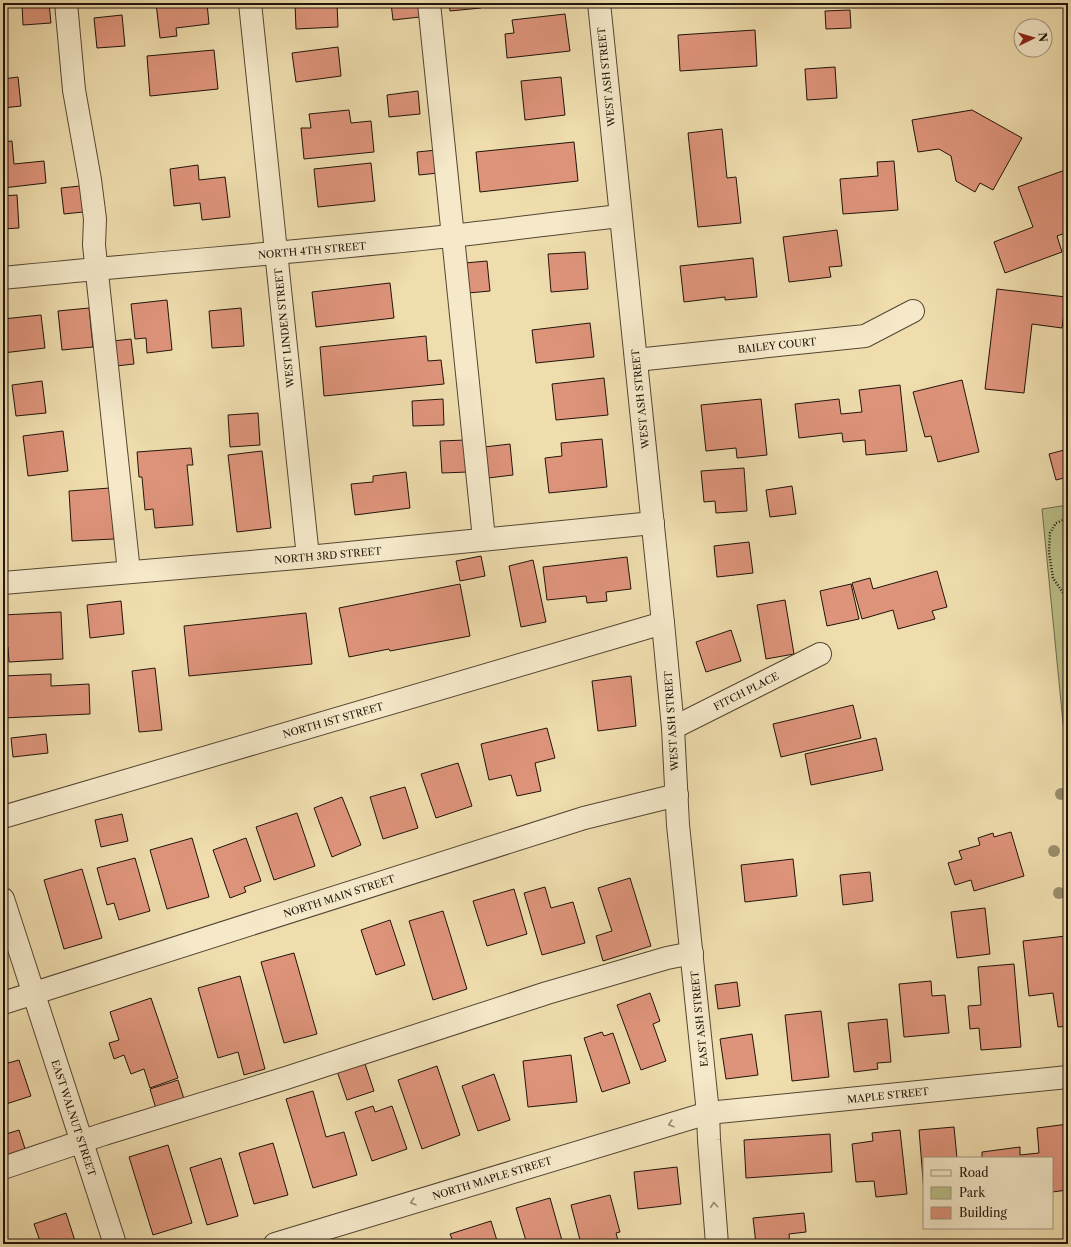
<svg xmlns="http://www.w3.org/2000/svg" width="1071" height="1247" font-family="'Libre Caslon Text',serif">
<style>
.green{fill:#bbc089;stroke:#6e6a49}
.building{fill:#de947b;stroke:#211409}
.lines{fill:none;stroke-linecap:round;stroke-linejoin:round}
.minor-casing{stroke:#544632;stroke-width:24}
.path{stroke:#211409;stroke-width:2.5;stroke-dasharray:1 2;stroke-linecap:butt}
.minor{stroke:#f5e9ca;stroke-width:22}
.tree{fill:#9b8f6c}
.oneway{stroke:#968973}
.labels{text-anchor:middle;stroke-width:3;stroke-linejoin:round;paint-order:stroke}
.street-label{font-size:10px;fill:#211409;stroke:#f5e9ca}
</style>
<rect width="100%" height="100%" fill="#efddae"/>
<filter id="stains"><feTurbulence type="fractalNoise" baseFrequency=".005" numOctaves="4"/><feColorMatrix values="0 0 0 0 .2 0 0 0 0 .09 0 0 0 0 .02 0 0 0 .5 -.17"/></filter>
<radialGradient id="worn" r=".72"><stop offset=".6" stop-color="#630" stop-opacity="0"/><stop offset="1" stop-color="#630" stop-opacity=".3"/></radialGradient>
<polygon class="green" points="1068,505 1068,773 1042,509"/>
<g class="building">
<polygon points="22,3 49,3 51,23 23,25"/>
<polygon points="156,3 207,3 209,24 176,28 177,36 160,38"/>
<polygon points="295,3 337,3 338,27 296,29"/>
<polygon points="391,3 419,3 420,17 393,20"/>
<polygon points="449,3 480,3 481,8 450,11"/>
<polygon points="850,10 851,28 826,29 825,11"/>
<polygon points="565,14 570,51 507,58 505,34 514,33 512,20"/>
<polygon points="122,15 125,46 97,48 94,18"/>
<polygon points="755,30 757,66 680,71 678,35"/>
<polygon points="338,47 341,76 296,82 292,53"/>
<polygon points="214,50 218,89 150,96 147,56"/>
<polygon points="835,67 837,98 807,100 805,69"/>
<polygon points="18,77 21,106 3,108 3,79"/>
<polygon points="561,77 565,115 525,120 521,81"/>
<polygon points="418,91 420,114 389,117 387,95"/>
<polygon points="349,110 351,123 371,121 374,152 304,159 301,128 311,128 309,114"/>
<polygon points="972,110 1022,138 993,190 980,183 975,192 956,181 951,156 939,149 918,152 912,120"/>
<polygon points="722,129 727,178 736,177 741,223 698,227 688,133"/>
<polygon points="12,141 14,164 44,161 46,183 3,188 3,142"/>
<polygon points="574,142 578,181 480,192 476,152"/>
<polygon points="437,150 438,173 419,175 417,152"/>
<polygon points="894,161 898,210 843,214 840,179 878,176 877,162"/>
<polygon points="371,163 375,201 318,207 314,169"/>
<polygon points="198,165 199,180 225,177 230,217 202,220 200,203 174,206 170,169"/>
<polygon points="1068,169 1068,232 1057,236 1062,252 1005,273 994,242 1033,227 1018,187"/>
<polygon points="80,186 83,212 64,214 61,188"/>
<polygon points="17,195 19,228 3,229 3,196"/>
<polygon points="837,230 842,266 829,267 831,277 789,282 783,237"/>
<polygon points="585,252 588,289 551,292 548,254"/>
<polygon points="753,258 757,297 725,300 725,297 684,302 680,266"/>
<polygon points="487,261 490,291 468,293 465,263"/>
<polygon points="390,283 394,318 316,327 312,292"/>
<polygon points="997,289 1066,297 1062,328 1032,324 1024,393 985,389"/>
<polygon points="167,300 172,350 147,353 146,338 135,339 131,304"/>
<polygon points="89,308 93,347 62,350 58,311"/>
<polygon points="241,308 244,346 212,348 209,311"/>
<polygon points="41,315 45,348 3,353 3,319"/>
<polygon points="590,323 594,357 536,363 532,330"/>
<polygon points="426,336 428,361 441,360 444,384 324,396 320,347"/>
<polygon points="131,339 134,364 116,366 113,341"/>
<polygon points="604,378 608,415 556,420 552,384"/>
<polygon points="962,380 979,452 938,462 931,436 925,437 913,392"/>
<polygon points="42,381 46,413 16,416 12,385"/>
<polygon points="900,385 907,451 866,455 865,440 843,442 842,433 799,438 795,404 839,399 841,414 862,412 859,390"/>
<polygon points="443,399 444,425 413,426 412,401"/>
<polygon points="761,399 767,455 737,458 736,448 706,451 701,405"/>
<polygon points="258,413 260,445 230,447 228,415"/>
<polygon points="63,431 68,471 28,476 23,436"/>
<polygon points="602,439 607,487 549,493 545,458 562,456 561,443"/>
<polygon points="466,440 468,472 442,473 440,441"/>
<polygon points="510,444 513,475 488,478 484,447"/>
<polygon points="191,448 193,465 187,465 193,525 155,528 153,509 145,510 142,477 139,477 137,452"/>
<polygon points="1068,449 1068,477 1056,480 1049,454"/>
<polygon points="262,451 271,528 237,532 228,455"/>
<polygon points="744,468 747,511 716,513 715,501 704,502 701,471"/>
<polygon points="406,472 410,508 355,515 351,484 373,482 373,476"/>
<polygon points="792,486 796,514 770,517 766,490"/>
<polygon points="110,488 114,539 72,541 69,491"/>
<polygon points="749,542 753,573 717,577 714,546"/>
<polygon points="481,556 485,576 460,581 456,561"/>
<polygon points="627,557 631,589 606,592 607,601 587,603 586,596 547,600 543,567"/>
<polygon points="533,560 546,622 521,627 509,566"/>
<polygon points="937,571 947,607 932,611 935,619 898,629 893,610 862,619 852,583 870,578 873,589"/>
<polygon points="460,584 470,636 390,651 389,649 349,657 339,608"/>
<polygon points="851,584 859,619 827,626 820,591"/>
<polygon points="785,600 794,654 766,659 757,605"/>
<polygon points="121,601 124,634 90,638 87,605"/>
<polygon points="61,612 63,659 9,662 8,647 3,647 3,615"/>
<polygon points="306,613 312,664 189,676 184,626"/>
<polygon points="731,630 741,661 706,672 696,642"/>
<polygon points="155,668 162,730 139,732 132,671"/>
<polygon points="51,674 51,686 89,684 90,714 3,718 3,676"/>
<polygon points="631,676 636,726 598,731 592,681"/>
<polygon points="853,705 861,738 781,757 773,724"/>
<polygon points="547,728 555,758 535,763 541,791 517,796 511,775 489,780 481,744"/>
<polygon points="46,734 48,753 13,757 11,738"/>
<polygon points="876,738 883,770 811,785 805,754"/>
<polygon points="458,763 472,806 436,818 421,774"/>
<polygon points="405,787 418,828 383,839 370,797"/>
<polygon points="342,797 361,845 332,857 314,808"/>
<polygon points="297,813 315,866 274,880 256,827"/>
<polygon points="122,814 128,841 101,847 95,820"/>
<polygon points="1011,832 1024,876 974,891 971,880 955,885 948,863 962,859 959,851 980,845 978,838 993,833 994,837"/>
<polygon points="192,838 209,897 167,909 150,850"/>
<polygon points="246,838 261,881 244,887 246,892 230,898 213,850"/>
<polygon points="135,858 150,911 119,920 114,903 107,905 97,868"/>
<polygon points="793,859 797,896 745,902 741,865"/>
<polygon points="82,869 102,938 64,949 44,880"/>
<polygon points="870,872 873,901 843,905 840,875"/>
<polygon points="630,878 651,946 603,961 596,936 612,931 598,888"/>
<polygon points="545,887 551,908 573,902 585,943 542,955 524,893"/>
<polygon points="514,889 527,934 487,946 473,901"/>
<polygon points="985,908 990,954 957,958 951,912"/>
<polygon points="443,911 467,989 433,1000 409,921"/>
<polygon points="390,920 405,965 376,975 361,930"/>
<polygon points="1066,936 1068,954 1068,1026 1058,1027 1053,993 1029,996 1023,941"/>
<polygon points="294,953 317,1034 284,1043 261,962"/>
<polygon points="1014,964 1021,1047 981,1050 979,1028 970,1029 968,1006 981,1005 978,967"/>
<polygon points="240,976 265,1069 244,1075 238,1052 218,1058 198,988"/>
<polygon points="931,981 932,996 945,995 949,1033 904,1037 899,984"/>
<polygon points="737,982 740,1006 718,1009 715,985"/>
<polygon points="650,993 660,1021 653,1024 666,1061 641,1070 617,1005"/>
<polygon points="151,998 178,1078 150,1088 144,1069 131,1074 124,1055 114,1059 109,1043 119,1040 110,1012"/>
<polygon points="821,1011 829,1077 792,1081 785,1015"/>
<polygon points="887,1019 891,1062 877,1063 878,1069 854,1072 848,1023"/>
<polygon points="602,1032 604,1036 613,1033 630,1083 602,1092 584,1038"/>
<polygon points="752,1034 758,1075 726,1079 720,1039"/>
<polygon points="5,1054 8,1063 19,1060 31,1096 3,1105 3,1055"/>
<polygon points="571,1055 577,1102 528,1107 523,1061"/>
<polygon points="364,1061 374,1091 347,1100 337,1071"/>
<polygon points="437,1066 460,1135 422,1149 398,1080"/>
<polygon points="494,1074 510,1120 478,1131 462,1086"/>
<polygon points="178,1080 185,1102 157,1112 150,1089"/>
<polygon points="313,1091 326,1137 344,1132 357,1175 313,1188 286,1099"/>
<polygon points="373,1106 375,1112 392,1106 407,1149 372,1161 355,1112"/>
<polygon points="1068,1124 1068,1190 1052,1192 1052,1158 982,1158 982,1152 1020,1147 1020,1155 1039,1153 1037,1128"/>
<polygon points="954,1127 957,1158 924,1158 924,1192 919,1130"/>
<polygon points="19,1130 27,1155 3,1163 3,1135"/>
<polygon points="900,1130 907,1194 876,1197 874,1181 856,1182 852,1144 873,1141 872,1133"/>
<polygon points="830,1134 832,1172 746,1178 744,1140"/>
<polygon points="273,1143 288,1195 254,1204 239,1153"/>
<polygon points="168,1145 192,1223 153,1235 129,1157"/>
<polygon points="221,1158 238,1216 207,1225 190,1168"/>
<polygon points="677,1167 681,1204 638,1209 634,1172"/>
<polygon points="610,1195 620,1232 616,1233 619,1244 581,1244 571,1205"/>
<polygon points="550,1198 563,1244 527,1244 516,1208"/>
<polygon points="66,1213 76,1244 41,1244 34,1224"/>
<polygon points="804,1213 806,1232 789,1234 790,1244 756,1244 753,1218"/>
<polygon points="491,1221 498,1244 454,1244 450,1234"/>
</g>
<g class="lines">
<g class="minor-casing">
<g id="minor">
<polyline points="66,3 74,90 90,180 95,219 94,245 129,572"/>
<polyline points="250,3 308,557"/>
<polyline points="429,3 484,539"/>
<polyline points="599,3 663,623 673,728 678,825 708,1113 709,1140 717,1244"/>
<path d="M 3,278 C 152,263 301,252 450,236 C 507,230 564,222 620,216"/>
<polyline points="636,360 865,336 913,311"/>
<polyline points="3,583 308,557 653,523"/>
<polyline points="673,728 820,654"/>
<polyline points="3,817 663,623"/>
<polyline points="3,899 115,1244"/>
<polyline points="3,1003 584,818 677,795"/>
<polyline points="3,1168 104,1134 286,1078 547,993 667,958 692,953"/>
<polyline points="275,1244 708,1113 1068,1077"/>
</g>
</g>
<polyline class="path" points="1068,518 1056,523 1050,533 1049,552 1053,578 1068,600"/>
<use href="#minor" class="minor"/>
</g>
<g class="tree">
<circle cx="1061" cy="794" r="6"/>
<circle cx="1054" cy="851" r="6"/>
<circle cx="1059" cy="893" r="6"/>
</g>
<defs><path id="oneway-chevron" d="M-2-3.5L2.5 0L-2 3.5" fill="none" stroke-width="1.6" stroke-linecap="round" stroke-linejoin="round"/></defs>
<g class="oneway">
<use href="#oneway-chevron" transform="translate(671 1124) rotate(163)"/>
<use href="#oneway-chevron" transform="translate(413 1202) rotate(163)"/>
<use href="#oneway-chevron" transform="translate(714 1205) rotate(-95)"/>
</g>
<g class="labels">
<g class="street-label">
<text transform="translate(606 77) rotate(-96)" y="4">WEST ASH STREET</text>
<text transform="translate(312 250) rotate(-5)" y="4">NORTH 4TH STREET</text>
<text transform="translate(284 328) rotate(-96)" y="4">WEST LINDEN STREET</text>
<text transform="translate(777 345) rotate(-6)" y="4">BAILEY COURT</text>
<text transform="translate(640 399) rotate(-96)" y="4">WEST ASH STREET</text>
<text transform="translate(328 555) rotate(-5)" y="4">NORTH 3RD STREET</text>
<text transform="translate(746 691) rotate(-27)" y="4">FITCH PLACE</text>
<text transform="translate(333 720) rotate(-16)" y="4">NORTH 1ST STREET</text>
<text transform="translate(671 721) rotate(-94)" y="4">WEST ASH STREET</text>
<text transform="translate(339 896) rotate(-18)" y="4">NORTH MAIN STREET</text>
<text transform="translate(699 1019) rotate(-96)" y="4">EAST ASH STREET</text>
<text transform="translate(888 1095) rotate(-6)" y="4">MAPLE STREET</text>
<text transform="translate(74 1118) rotate(72)" y="4">EAST WALNUT STREET</text>
<text transform="translate(492 1178) rotate(-17)" y="4">NORTH MAPLE STREET</text>
</g>
</g>
<rect width="1071" height="1247" fill="none" stroke="#efddae" stroke-width="16"/>
<rect x="4" y="4" width="1063" height="1239" fill="none" stroke="#211409" stroke-width="2"/>
<rect x="8" y="8" width="1055" height="1231" fill="none" stroke="#211409"/>
<rect x="923" y="1157" width="130" height="72" fill="#f5e9ca" stroke="#a0947d"/>
<rect x="931" y="1170" width="20" height="6" fill="#f5e9ca" stroke="#a0947d"/>
<text x="959" y="1177" font-size="12" fill="#211409">Road</text>
<rect x="931" y="1187" width="20" height="12" fill="#bbc089" stroke="#a0947d"/>
<text x="959" y="1197" font-size="12" fill="#211409">Park</text>
<rect x="931" y="1207" width="20" height="12" fill="#de947b" stroke="#a0947d"/>
<text x="959" y="1217" font-size="12" fill="#211409">Building</text>
<g transform="translate(1033 38) rotate(85)"><circle r="19" fill="#f5e9ca" stroke="#a0947d"/>
<path d="M0-3L7 15L0 10L-7 15Z" fill="#8f2418"/>
<text y="-6" font-size="11" font-weight="bold" text-anchor="middle" fill="#211409">N</text>
</g>
<rect width="100%" height="100%" filter="url(#stains)"/>
<rect width="100%" height="100%" fill="url(#worn)"/>
</svg>
